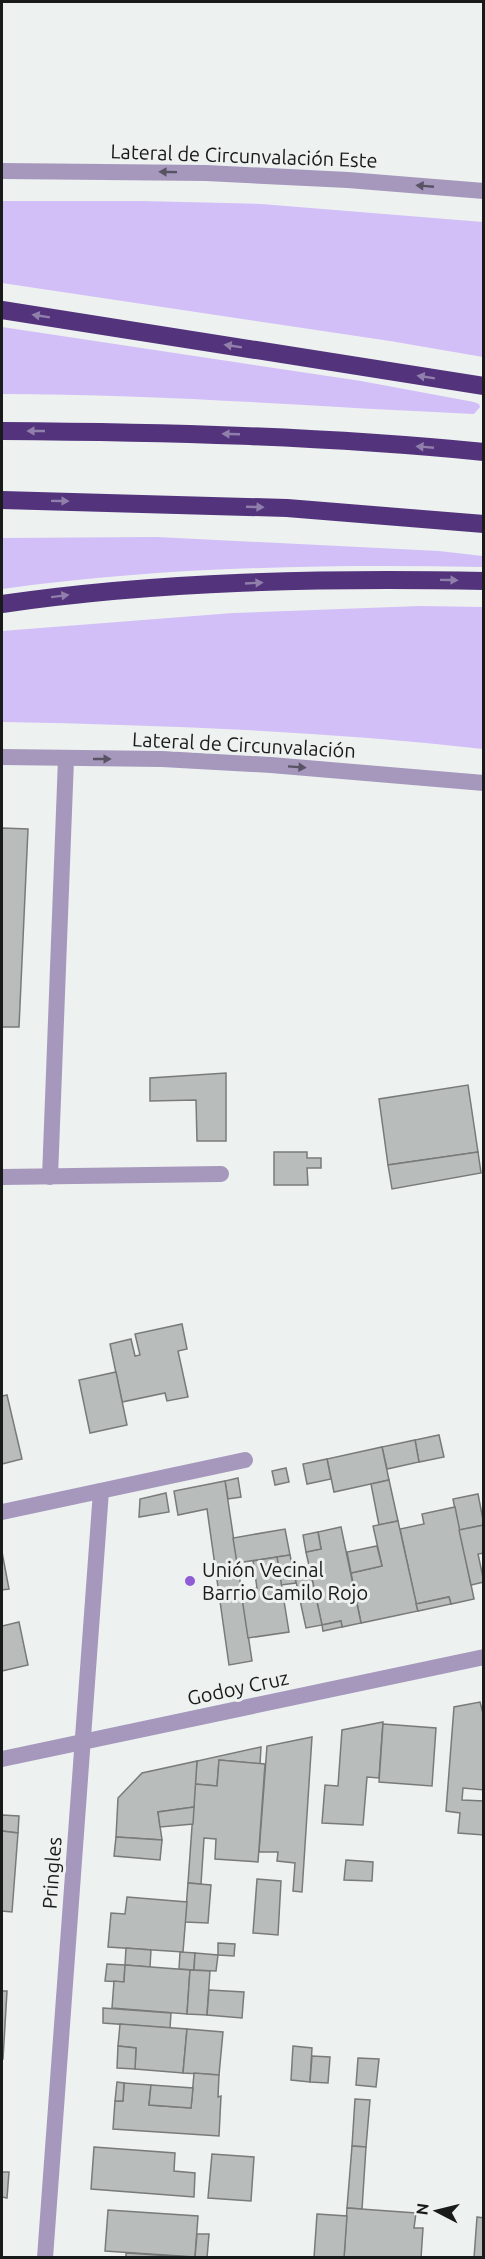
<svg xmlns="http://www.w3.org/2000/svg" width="485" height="2259" font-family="Ubuntu,sans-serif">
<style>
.green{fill:#d2bff7}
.building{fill:#b8bcbb;stroke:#787b7a;stroke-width:1.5}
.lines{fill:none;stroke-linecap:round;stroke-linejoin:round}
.service{stroke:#a598bc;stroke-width:16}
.minor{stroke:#a598bc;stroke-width:16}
.tertiary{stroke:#a598bc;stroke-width:16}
.motorway{stroke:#52337c;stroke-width:18}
.oneway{fill:#585363}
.oneway2{fill:#907faa}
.poi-dot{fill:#8f5cd5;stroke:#edf1f0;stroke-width:2}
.labels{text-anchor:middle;stroke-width:6;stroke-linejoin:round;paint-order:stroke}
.street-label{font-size:20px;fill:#191a1a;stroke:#edf1f0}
.poi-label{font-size:20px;fill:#191a1a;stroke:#edf1f0;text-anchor:start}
</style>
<rect width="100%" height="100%" fill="#edf1f0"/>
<g class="green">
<polygon points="142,201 261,204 483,222 483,357 390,341 2,283 2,201"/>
<path d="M 2,327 L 361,381 L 474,402 L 479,404 L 480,407 L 474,414 C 316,407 160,394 2,394 Z"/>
<path d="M 157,537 L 439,551 L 483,556 L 483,567 C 323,564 161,567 2,589 L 2,538 Z"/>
<path d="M 420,606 L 483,607 L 483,749 C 323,731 163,725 2,722 L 2,631 L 233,613 Z"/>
</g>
<g class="building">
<polygon points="2,828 28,829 19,1027 2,1027"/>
<polygon points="226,1073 226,1141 197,1141 196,1100 150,1101 150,1078"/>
<polygon points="468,1085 478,1152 388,1165 379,1099"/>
<polygon points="274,1152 307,1152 307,1158 321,1158 321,1168 307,1168 308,1185 274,1185"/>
<polygon points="478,1152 481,1173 392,1189 388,1165"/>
<polygon points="182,1324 187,1349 178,1351 188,1397 167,1401 165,1393 122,1402 110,1344 131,1339 135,1356 140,1355 135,1334"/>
<polygon points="116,1372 127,1425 90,1433 79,1380"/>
<polygon points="7,1395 22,1459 2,1464 2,1396"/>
<polygon points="439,1435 444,1457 419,1462 415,1440"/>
<polygon points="415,1440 419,1462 387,1469 382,1447"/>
<polygon points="382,1447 389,1480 334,1492 327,1459"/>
<polygon points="327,1459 331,1479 307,1484 303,1464"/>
<polygon points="286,1468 289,1482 275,1485 272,1471"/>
<polygon points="238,1478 241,1497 228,1499 225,1481"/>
<polygon points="389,1480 398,1521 379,1525 371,1484"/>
<polygon points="225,1481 252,1661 229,1665 207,1509 178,1515 174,1491"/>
<polygon points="166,1493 169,1512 139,1517 140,1499"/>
<polygon points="478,1494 484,1525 459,1530 453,1499"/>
<polygon points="455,1507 474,1599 451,1604 449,1597 416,1604 400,1529 424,1524 422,1514"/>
<polygon points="398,1521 418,1611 361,1623 351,1573 382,1566 373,1526"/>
<polygon points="484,1525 484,1553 478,1554 484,1582 471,1585 459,1530"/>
<polygon points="341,1527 361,1623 342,1627 341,1621 322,1625 306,1552 321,1549 318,1532"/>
<polygon points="285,1529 290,1555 237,1563 233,1538"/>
<polygon points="318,1532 321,1549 306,1552 303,1535"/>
<polygon points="377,1546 382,1566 351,1573 347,1552"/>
<polygon points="2,1552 9,1589 2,1590"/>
<polygon points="290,1555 296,1583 281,1585 277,1557"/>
<polygon points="277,1557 289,1632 248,1638 241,1591 257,1588 253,1561"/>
<polygon points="311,1574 322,1625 306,1628 295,1577"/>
<polygon points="449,1597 451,1604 418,1611 416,1604"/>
<polygon points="341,1621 342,1627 323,1631 322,1625"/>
<polygon points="19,1622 28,1665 2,1671 2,1626"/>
<polygon points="480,1702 484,1717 484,1790 463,1788 462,1800 484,1801 484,1835 458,1833 460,1813 446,1811 454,1707"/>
<polygon points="383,1722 379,1778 367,1777 363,1825 322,1823 325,1785 338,1786 342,1730"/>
<polygon points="383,1724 436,1728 432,1786 379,1782"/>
<polygon points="312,1737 302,1892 293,1891 295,1863 277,1861 278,1852 259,1852 267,1746"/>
<polygon points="261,1747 260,1764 219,1760 217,1786 195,1784 197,1761"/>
<polygon points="219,1760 265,1764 258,1862 215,1859 216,1839 204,1838 201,1884 188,1883 195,1784 217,1786"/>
<polygon points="197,1761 194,1807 158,1812 162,1840 116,1837 118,1798 142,1773"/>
<polygon points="194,1807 193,1824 160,1827 158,1812"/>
<polygon points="2,1815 19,1816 18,1833 2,1831"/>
<polygon points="2,1831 18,1833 12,1912 2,1911"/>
<polygon points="116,1837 162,1840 160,1860 114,1856"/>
<polygon points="346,1860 373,1862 372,1881 344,1880"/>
<polygon points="257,1879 281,1881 278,1935 253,1933"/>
<polygon points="188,1883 211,1885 208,1923 185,1922"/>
<polygon points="127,1897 187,1902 183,1952 108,1947 111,1913 125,1914"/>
<polygon points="218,1943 235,1944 234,1956 218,1955"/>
<polygon points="126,1948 151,1950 150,1967 125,1965"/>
<polygon points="180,1952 195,1953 194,1970 179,1969"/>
<polygon points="195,1953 218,1955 216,1971 194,1970"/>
<polygon points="107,1964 125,1965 124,1982 105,1981"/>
<polygon points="125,1965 190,1970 187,2014 112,2008 114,1981 124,1982"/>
<polygon points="190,1970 210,1971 207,2015 187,2014"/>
<polygon points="209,1990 244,1992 242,2018 207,2015"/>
<polygon points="2,1991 7,1991 3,2059 2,2059"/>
<polygon points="103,2008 171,2013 170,2028 103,2023"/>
<polygon points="120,2024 187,2029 183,2073 135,2069 136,2048 118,2046"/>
<polygon points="187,2029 223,2032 219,2075 183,2073"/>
<polygon points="118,2046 136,2048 135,2069 117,2068"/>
<polygon points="293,2046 312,2048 310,2082 291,2080"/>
<polygon points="312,2056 330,2057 328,2083 310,2082"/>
<polygon points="358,2058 379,2059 376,2087 356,2085"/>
<polygon points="194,2073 219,2075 218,2097 221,2096 219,2136 113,2129 115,2101 123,2101 124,2083 151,2085 149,2105 191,2108"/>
<polygon points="117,2082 124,2083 123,2101 115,2101"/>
<polygon points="151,2085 193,2088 191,2108 149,2105"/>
<polygon points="355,2099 370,2100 366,2147 352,2146"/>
<polygon points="352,2146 366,2147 362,2209 347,2208"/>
<polygon points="94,2147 175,2153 174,2171 195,2173 194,2197 91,2189"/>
<polygon points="212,2154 254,2157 251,2201 208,2198"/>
<polygon points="2,2172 9,2172 7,2198 2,2197"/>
<polygon points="347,2208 416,2213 414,2228 423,2228 421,2258 344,2258"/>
<polygon points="108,2210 198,2216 195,2257 105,2251"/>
<polygon points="317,2214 347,2216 344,2258 314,2258"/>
<polygon points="477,2217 484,2218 484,2258 474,2258"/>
<polygon points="197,2234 209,2234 207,2258 195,2257"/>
<polygon points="126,2253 186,2257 186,2258 126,2258"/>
</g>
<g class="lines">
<polyline class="service" points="2,1512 245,1460"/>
<g class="minor">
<polyline points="2,1177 221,1174"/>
<polyline points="50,1177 66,759"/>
<polyline points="2,1759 484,1657"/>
<polyline points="45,2258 101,1491"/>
</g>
<g class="tertiary">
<polyline points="2,171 206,173 348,180 484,191"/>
<polyline points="2,757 162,759 271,765 484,783"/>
</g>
<g class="motorway">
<polyline points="2,310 484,386"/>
<path d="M 2,431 C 163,432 323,436 484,452"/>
<polyline points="2,500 287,508 484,524"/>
<path d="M 2,604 C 160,581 324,578 484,581"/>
</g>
</g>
<defs><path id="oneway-solid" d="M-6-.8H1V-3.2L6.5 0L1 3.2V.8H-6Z" transform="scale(1.5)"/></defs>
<g class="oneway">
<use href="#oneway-solid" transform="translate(168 172) rotate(-179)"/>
<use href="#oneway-solid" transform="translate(425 186) rotate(-175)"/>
<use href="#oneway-solid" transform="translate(102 759)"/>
<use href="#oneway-solid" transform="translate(297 767) rotate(4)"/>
</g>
<g class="oneway2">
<use href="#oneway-solid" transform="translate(41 316) rotate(-171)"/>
<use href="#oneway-solid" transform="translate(233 346) rotate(-171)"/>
<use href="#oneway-solid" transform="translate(426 377) rotate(-171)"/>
<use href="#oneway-solid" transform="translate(36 431) rotate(-180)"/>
<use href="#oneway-solid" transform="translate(231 434) rotate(-178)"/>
<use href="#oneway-solid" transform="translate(425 447) rotate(-175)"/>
<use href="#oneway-solid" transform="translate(60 501) rotate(1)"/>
<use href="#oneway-solid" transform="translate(255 507) rotate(2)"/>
<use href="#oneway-solid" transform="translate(449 580) rotate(1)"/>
<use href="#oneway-solid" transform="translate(254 583) rotate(-3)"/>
<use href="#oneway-solid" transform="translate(60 596) rotate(-7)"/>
</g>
<circle class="poi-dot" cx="190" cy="1581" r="6"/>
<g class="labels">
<g class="street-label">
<text transform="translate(244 156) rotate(2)" y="7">Lateral de Circunvalación Este</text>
<text transform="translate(244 745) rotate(3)" y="7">Lateral de Circunvalación</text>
<text transform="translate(238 1688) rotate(-12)" y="7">Godoy Cruz</text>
<text transform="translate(52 1873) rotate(-86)" y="7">Pringles</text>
</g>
<g class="poi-label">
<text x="202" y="1577">Unión Vecinal<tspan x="202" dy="23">Barrio Camilo Rojo</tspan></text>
</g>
</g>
<rect width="485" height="2259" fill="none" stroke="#191a1a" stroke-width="6"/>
<g transform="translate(437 2211) rotate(277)" stroke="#edf1f0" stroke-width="4.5" paint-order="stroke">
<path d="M0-4.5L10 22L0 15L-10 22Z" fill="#191a1a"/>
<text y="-9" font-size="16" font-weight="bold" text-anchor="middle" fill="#191a1a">N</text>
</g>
</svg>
